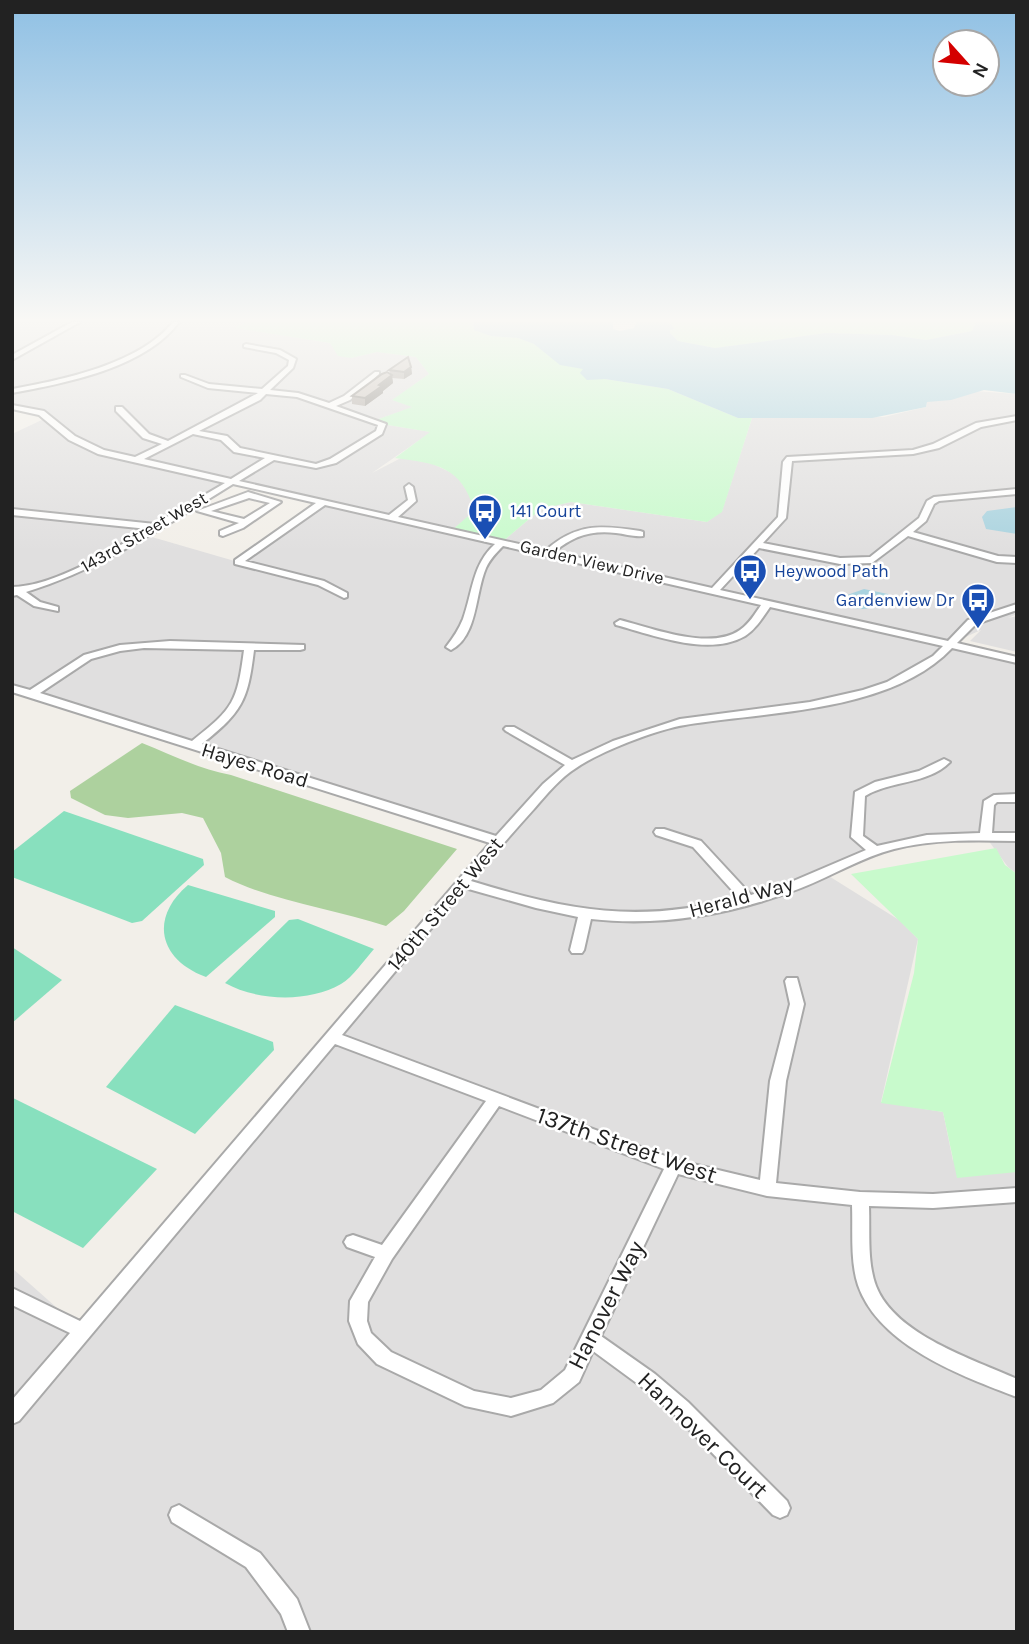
<svg xmlns="http://www.w3.org/2000/svg" width="1029" height="1644" font-family="Karla,sans-serif">
<style>
.residential{fill:#e0dfdf;fill-rule:evenodd}
.forest{fill:#add19e}
.park{fill:#c8facc}
.pitch{fill:#88e0be}
.water{fill:#aad3df}
.lines{fill:none;stroke-linecap:round;stroke-linejoin:round}
.minor-casing{stroke:#a9a9a9;stroke-width:4}
.minor{fill:#fff;fill-rule:evenodd}
.wall{fill:#aba49e}
.shaded-wall{fill:#8b8681}
.building{fill:#c7bfb8;stroke:#8b8681;stroke-width:2}
.labels{text-anchor:middle;stroke-width:5;stroke-linejoin:round;paint-order:stroke}
.far-transit-label{font-size:18px;fill:#164399;stroke:#fff;text-anchor:start}
.far-street-label{font-size:18px;fill:#222;stroke:#fff}
.street-label{font-size:21px;fill:#222;stroke:#fff}
.near-street-label{font-size:24px;fill:#222;stroke:#fff}
</style>
<rect width="100%" height="100%" fill="#f2efe9"/>
<path class="residential" d="M 12,322 L 246,322 L 236,328 L 330,343 L 351,358 L 377,352 L 416,357 L 429,374 L 393,400 L 414,407 L 376,420 L 382,424 L 431,432 L 372,473 L 401,458 L 431,463 L 456,475 L 470,493 L 474,512 L 452,530 L 502,542 L 541,509 L 571,502 L 707,522 L 722,511 L 752,418 L 884,417 L 926,407 L 927,402 L 973,391 L 1017,394 L 1017,614 L 1008,618 L 1017,616 L 1017,652 L 970,641 L 981,630 L 950,644 L 1017,660 L 1017,874 L 1008,867 L 985,836 L 900,845 L 824,873 L 899,920 L 918,939 L 881,1102 L 943,1112 L 953,1161 L 1017,887 L 1017,1632 L 12,1632 L 12,1268 L 83,1331 L 497,842 L 12,688 L 12,434 L 46,418 L 12,407 ZM 232,481 L 324,502 L 238,562 L 145,535 Z"/>
<path class="forest" d="M 142,743 C 172,755 199,769 231,775 L 457,849 L 404,911 L 386,926 C 335,909 271,901 225,877 L 221,853 L 203,818 L 182,813 L 128,818 L 105,815 L 71,798 L 70,791 Z"/>
<g class="park">
<path d="M 246,322 L 473,322 L 473,327 L 491,336 L 518,338 L 534,344 L 560,364 L 577,366 L 605,379 L 668,389 L 738,418 L 752,418 L 722,512 L 707,522 L 571,502 L 541,509 L 502,542 L 451,531 L 474,511 C 463,467 436,463 395,458 L 430,432 L 382,424 L 376,420 L 412,407 L 392,400 L 429,374 L 416,357 L 377,352 L 351,358 L 338,356 L 330,343 L 235,328 Z"/>
<polygon points="669,322 976,322 976,323 972,331 926,340 892,335 826,333 715,348 678,341 670,333 670,329 675,329"/>
<polygon points="996,848 1005,865 1017,874 1017,1172 957,1178 943,1112 881,1103 914,973 918,939 851,874"/>
</g>
<g class="pitch">
<polygon points="64,811 203,859 204,865 142,921 132,923 12,877 12,852"/>
<path d="M 188,885 L 275,911 L 275,917 L 206,977 C 159,960 149,918 188,885 Z"/>
<path d="M 298,919 L 374,949 C 364,960 353,977 341,984 C 308,1003 257,1001 225,983 L 289,920 Z"/>
<polygon points="12,947 62,980 12,1023"/>
<polygon points="175,1005 273,1042 274,1050 195,1134 106,1087"/>
<polygon points="13,1098 157,1169 83,1248 12,1211"/>
</g>
<g class="water">
<polygon points="473,322 613,322 613,329 620,331 634,328 637,322 669,322 675,329 670,330 670,333 678,341 715,348 826,333 892,335 926,340 972,331 976,322 1017,322 1017,394 984,390 951,400 927,402 926,407 872,418 738,418 668,389 605,379 587,380 580,373 583,369 560,365 534,344 518,338 491,336 474,330"/>
<polygon points="1017,507 1017,534 986,529 982,517 987,511"/>
<path d="M 864,589 L 888,594 L 889,599 C 876,613 847,611 833,600 Z"/>
</g>
<g class="lines">
<g class="minor-casing">
<g id="minor">
<polygon points="72,322 80,322 12,360 12,355"/>
<path d="M 173,322 L 179,322 C 145,368 66,383 12,393 L 12,389 C 62,380 140,364 173,322 Z"/>
<path d="M 246,344 L 280,350 L 296,359 L 293,368 L 270,390 L 298,393 L 329,403 L 344,396 L 375,372 L 379,372 L 379,374 L 350,400 L 336,406 L 386,424 L 382,434 L 336,463 L 316,468 L 274,460 L 239,481 L 389,515 L 408,500 L 405,487 L 409,484 L 413,487 L 416,501 L 398,517 L 546,550 C 577,523 601,525 640,531 L 643,532 L 643,536 C 634,537 625,534 616,533 C 591,530 573,536 554,552 L 712,588 L 778,517 L 783,462 L 787,457 L 913,450 L 933,444 L 976,423 L 1017,416 L 1017,420 L 981,427 L 939,448 L 913,454 L 792,461 L 786,518 L 763,543 L 840,558 L 870,557 L 919,518 L 927,501 L 934,497 L 1017,489 L 1017,494 L 939,501 L 934,504 L 926,521 L 913,532 L 998,556 L 1017,557 L 1017,563 L 997,562 L 908,536 L 872,563 L 840,564 L 759,548 L 720,590 L 948,641 L 968,620 L 1017,604 L 1017,610 L 976,624 L 957,643 L 1017,657 L 1017,663 L 952,648 C 890,713 769,711 685,725 C 658,729 599,752 576,768 C 560,778 547,794 534,809 C 513,832 492,857 471,881 C 570,911 636,924 739,898 L 693,847 L 656,835 L 654,832 L 656,829 L 664,829 L 701,841 L 751,895 L 791,882 L 866,850 L 851,837 L 855,792 L 875,782 L 919,771 L 944,759 L 950,762 C 927,785 891,780 865,796 L 863,836 L 877,846 L 927,835 L 980,833 L 984,801 L 994,795 L 1017,794 L 1017,802 L 997,802 L 994,805 L 992,833 L 1017,833 L 1017,841 C 976,840 934,839 894,849 C 862,857 832,876 801,888 C 734,914 662,927 591,919 L 584,950 L 582,953 L 572,953 L 570,950 L 578,917 L 536,908 L 465,888 L 342,1035 L 676,1160 L 760,1180 L 770,1081 L 790,1004 L 785,981 L 787,978 L 797,978 L 804,1004 L 786,1081 L 776,1183 L 860,1192 L 933,1194 L 1017,1188 L 1017,1202 L 933,1208 L 869,1206 C 870,1232 867,1262 876,1286 C 895,1335 973,1359 1017,1379 L 1017,1397 C 962,1376 879,1346 858,1285 C 850,1261 853,1231 852,1205 L 767,1196 L 678,1174 L 601,1336 L 655,1374 L 688,1402 L 787,1501 L 790,1508 L 787,1515 L 780,1518 L 773,1515 L 674,1414 L 642,1387 L 593,1351 L 579,1382 L 553,1403 L 511,1416 L 465,1406 L 377,1364 L 358,1344 L 349,1321 L 350,1301 L 375,1257 L 347,1247 L 344,1242 L 347,1237 L 353,1235 L 382,1245 L 486,1101 L 335,1044 L 19,1421 L 12,1424 L 12,1400 L 70,1333 L 12,1305 L 12,1288 L 80,1321 L 490,843 L 12,692 L 12,685 L 30,690 L 84,655 L 120,645 L 170,641 L 304,645 L 304,649 L 300,650 L 254,650 C 248,701 242,712 202,744 L 496,836 L 543,784 L 565,765 L 506,731 L 504,729 L 506,727 L 514,727 L 572,760 L 613,741 L 680,719 L 810,702 L 863,690 L 887,682 L 933,656 L 943,646 L 770,607 C 763,617 756,629 745,636 C 709,657 653,635 616,625 L 615,623 L 620,620 C 652,628 710,651 740,630 C 749,624 755,614 761,605 L 503,546 C 496,553 490,559 486,568 C 475,593 478,636 451,650 L 446,647 C 453,638 459,629 463,619 C 473,591 472,565 495,544 L 325,505 L 245,561 L 324,581 L 347,593 L 347,597 L 344,598 L 318,585 L 235,564 L 235,560 L 316,503 L 233,484 C 165,526 103,568 26,592 L 40,602 L 58,607 L 58,611 L 34,606 L 17,595 L 12,596 L 12,587 C 53,587 112,550 148,529 L 12,515 L 12,509 L 155,524 L 225,483 L 98,454 L 69,440 L 39,415 L 12,409 L 12,405 L 44,411 L 75,436 L 104,450 L 135,457 L 162,444 L 143,438 L 116,411 L 116,407 L 122,407 L 149,434 L 168,441 L 258,393 L 208,388 L 181,377 L 181,375 L 185,375 L 209,384 L 262,389 L 288,366 L 289,360 L 276,353 L 244,347 L 244,345 ZM 266,394 L 297,397 L 378,425 L 376,431 L 330,459 L 316,464 L 240,448 L 227,436 L 199,431 L 260,400 ZM 193,434 L 221,440 L 234,452 L 265,458 L 231,479 L 144,459 ZM 144,648 L 244,650 C 237,702 234,708 192,741 L 40,693 L 91,659 L 120,651 ZM 499,1106 L 664,1169 L 565,1370 L 541,1390 L 511,1398 L 474,1391 L 391,1352 L 371,1333 L 367,1321 L 368,1302 L 392,1259 Z"/>
<path d="M 248,492 L 281,502 L 243,528 L 223,536 L 220,535 L 220,531 L 239,523 L 197,511 ZM 249,498 L 270,503 L 244,519 L 211,511 Z"/>
<polygon points="179,1505 260,1553 297,1599 310,1632 288,1632 281,1614 246,1567 172,1522 169,1515 172,1508"/>
</g>
</g>
<use href="#minor" class="minor"/>
</g>
<polygon class="wall" points="411,367 412,374 404,379 392,378 393,383 383,391 383,393 365,406 352,404 352,396 390,373 389,370"/>
<g class="shaded-wall">
<polygon points="411,367 412,374 404,379 404,372"/>
<polygon points="392,375 393,383 383,391 383,393 365,406 365,398"/>
</g>
<g class="building">
<polygon points="408,357 411,367 404,372 389,370"/>
<polygon points="387,372 392,375 379,385 382,386 365,398 352,396 382,374"/>
</g>
<linearGradient id="sky" x2="0" y2="1"><stop stop-color="#8fc0e4"/><stop offset="0.58" stop-color="#f9f8f5"/><stop offset="1" stop-color="#f9f8f5" stop-opacity="0"/></linearGradient>
<rect width="1029" height="552" fill="url(#sky)"/>
<defs>
<g id="bus-pin" transform="scale(1.75)"><path d="M0 17L-7.5 6A9.5 9.5 0 1 1 7.5 6Z" fill="#1a4fb4" stroke="#fff"/><path d="M-5-6H5V4H4V6H2V4H-2V6H-4V4H-5ZM-3.5-4V0h7V-4ZM-3.5 1.2v1.5H-2V1.2ZM2 1.2v1.5H3.5V1.2Z" fill="#fff"/></g>
</defs>
<g fill-rule="evenodd">
<use href="#bus-pin" x="485" y="511"/>
<use href="#bus-pin" x="750" y="571"/>
<use href="#bus-pin" x="978" y="600"/>
</g>
<g class="labels">
<g class="far-transit-label">
<text x="510" y="517">141 Court</text>
<text x="774" y="577">Heywood Path</text>
<text x="954" y="606" text-anchor="end">Gardenview Dr</text>
</g>
<g class="far-street-label">
<text transform="translate(144 532) rotate(-30)" y="6">143rd Street West</text>
<text transform="translate(592 562) rotate(13)" y="6">Garden View Drive</text>
</g>
<g class="street-label">
<text transform="translate(255 765) rotate(17)" y="7">Hayes Road</text>
<text transform="translate(741 897) rotate(-15)" y="7">Herald Way</text>
<text transform="translate(445 904) rotate(-50)" y="7">140th Street West</text>
</g>
<g class="near-street-label">
<text transform="translate(627 1145) rotate(19)" y="8">137th Street West</text>
<text transform="translate(606 1305) rotate(-63)" y="8">Hanover Way</text>
<text transform="translate(703 1435) rotate(44)" y="8">Hannover Court</text>
</g>
</g>
<rect width="1029" height="1644" fill="none" stroke="#222222" stroke-width="28"/>
<g transform="translate(966 63) rotate(117)"><circle r="33" fill="#ffffff" stroke="#a7a7a7" stroke-width="2"/>
<path d="M0-5L12 26L0 18L-12 26Z" fill="#d40000"/>
<text y="-10" font-size="19" font-weight="bold" text-anchor="middle" fill="#222222">N</text>
</g>
</svg>
